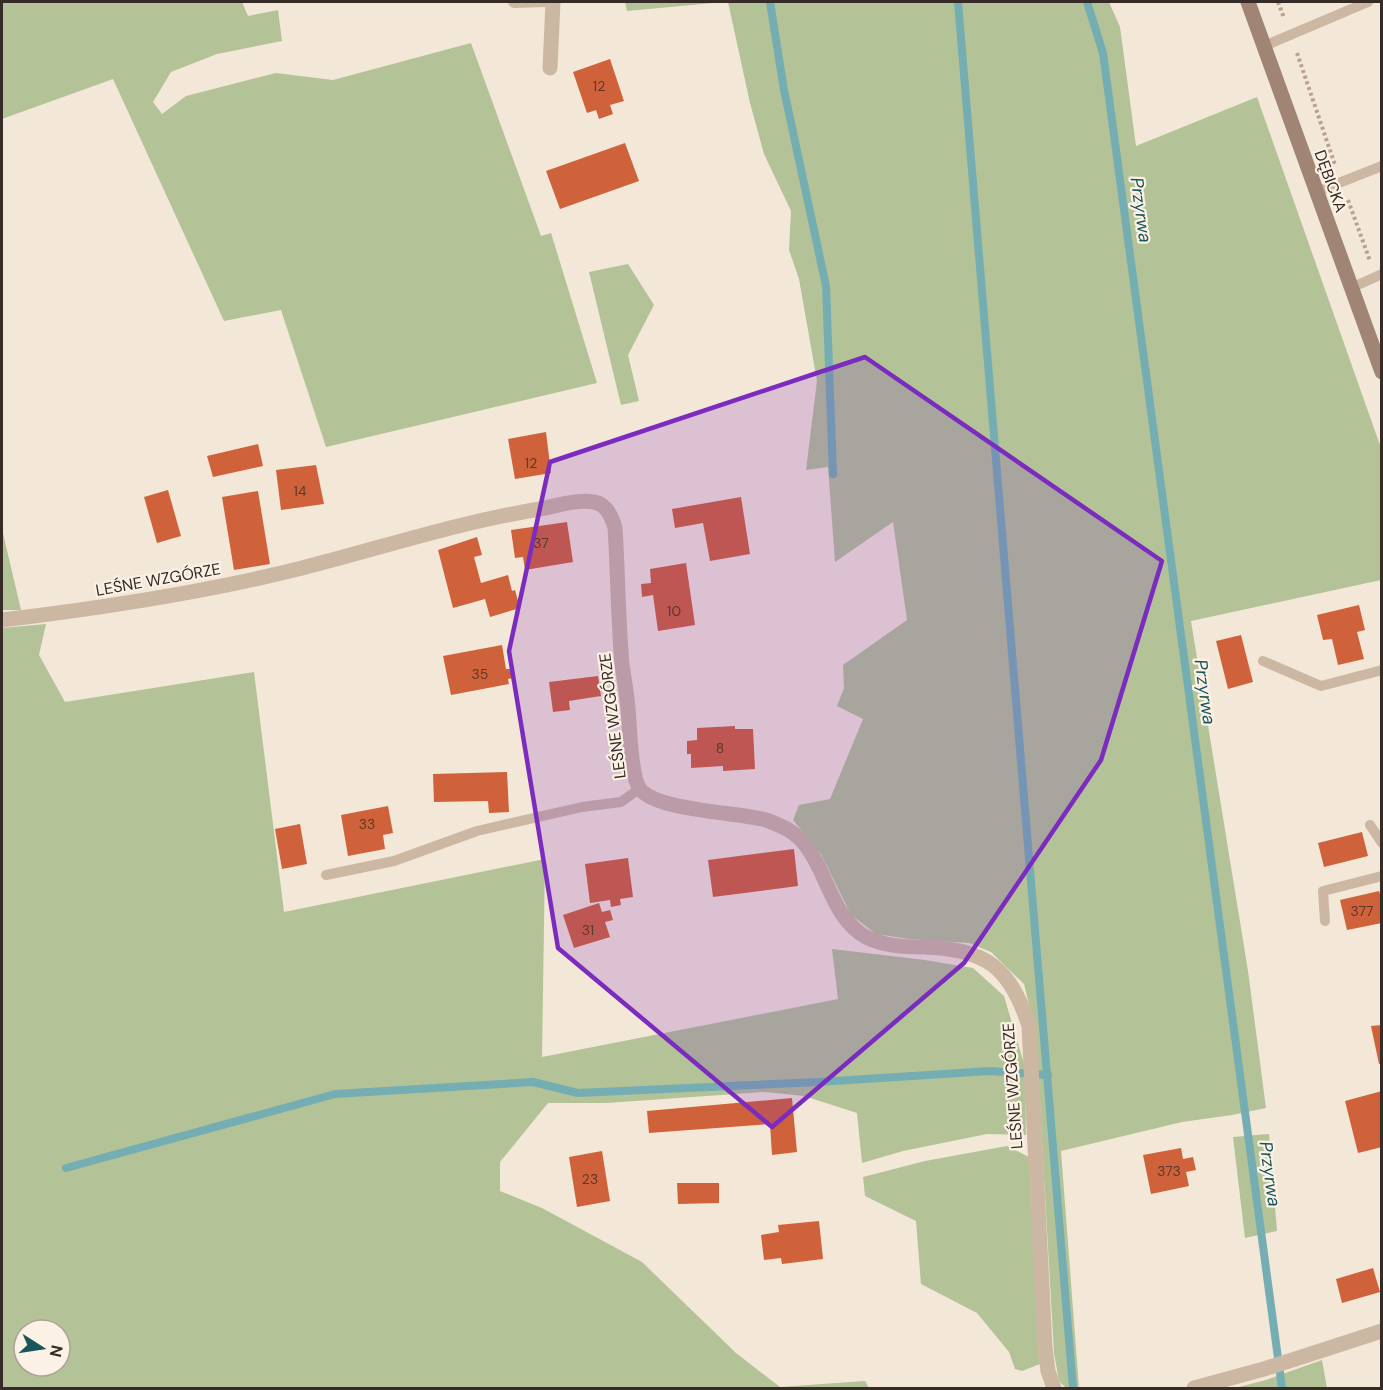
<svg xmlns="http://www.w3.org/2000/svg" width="1383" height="1390" font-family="'DM Sans',sans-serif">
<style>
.green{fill:#b3c397;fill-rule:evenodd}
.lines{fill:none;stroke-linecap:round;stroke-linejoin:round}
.stream{stroke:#75aeb2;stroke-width:8}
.building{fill:#cf623a}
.path{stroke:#b8a18e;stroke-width:4;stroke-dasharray:3 3;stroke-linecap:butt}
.lane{stroke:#ccb7a3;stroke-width:10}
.street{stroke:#ccb7a3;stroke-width:15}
.secondary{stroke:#a08575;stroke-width:15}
.marked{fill:#7b2cbf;fill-opacity:0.2;stroke:#7b2cbf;stroke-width:4.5;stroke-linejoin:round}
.labels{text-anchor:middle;stroke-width:4.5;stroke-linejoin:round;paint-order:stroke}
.number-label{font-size:14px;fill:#5c392b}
.street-label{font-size:16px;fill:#362b26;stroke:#fbf1e5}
.water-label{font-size:18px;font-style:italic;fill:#18555b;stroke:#fbf1e5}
</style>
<rect width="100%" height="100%" fill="#f3e7d8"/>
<g class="green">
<polygon points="2,2 242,2 248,16 278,10 282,41 217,54 171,72 153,102 162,114 186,96 276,73 333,80 471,43 541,236 551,233 597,383 326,447 281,310 224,321 113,79 2,119"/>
<polygon points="625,2 724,2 627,11"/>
<polygon points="728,2 1109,2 1120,27 1136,146 1257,97 1381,448 1381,580 1191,621 1248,971 1266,1108 1232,1115 1182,1122 1061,1151 1079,1388 1066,1388 1059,1381 1054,1353 1037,1054 1031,1013 1024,984 991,952 969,943 909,939 876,934 851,915 821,854 793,820 799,805 830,799 863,719 837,706 844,688 843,665 907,620 893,522 835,562 828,467 806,470 817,381 799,279 789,250 791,211 764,154 750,103"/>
<polygon points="628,264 654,305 628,355 639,401 621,405 589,272"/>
<polygon points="2,529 21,610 2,610"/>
<path d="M 46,624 L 39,655 L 65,702 L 254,672 L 284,912 L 545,859 L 542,1057 L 838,999 L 832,949 L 925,960 L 973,968 L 1004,996 L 1025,1067 L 1026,1135 L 987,1134 L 903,1151 L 862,1163 L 857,1113 L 804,1096 L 765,1092 L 607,1103 L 548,1103 L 500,1162 L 500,1191 L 542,1208 L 642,1262 L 736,1353 L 780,1387 L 865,1381 L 869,1388 L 2,1388 L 2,628 ZM 24,1330 L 60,1330 L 60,1366 L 24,1366 Z"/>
<polygon points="1269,1134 1277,1231 1245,1238 1233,1137"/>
<polygon points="1007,1146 1029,1157 1040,1364 1022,1371 1015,1369 1009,1352 977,1313 921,1284 916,1221 865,1196 863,1177 925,1161"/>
<polygon points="1322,1360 1327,1388 1235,1388 1266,1380"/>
</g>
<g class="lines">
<g class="stream">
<polyline points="770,2 784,90 826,286 833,474"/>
<polyline points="958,2 1073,1388"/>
<polyline points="1087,2 1103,53 1282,1388"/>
<polyline points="66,1168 335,1094 533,1082 578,1093 819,1082 990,1071 1048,1075"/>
</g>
</g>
<g class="building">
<polygon points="610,59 624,101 610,105 613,114 599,119 596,110 587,113 573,72"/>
<polygon points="625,143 639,181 560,209 546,171"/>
<polygon points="546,432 551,473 515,479 508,439"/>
<polygon points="258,444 263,466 213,477 207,456"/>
<polygon points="316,465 324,504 281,510 276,470"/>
<polygon points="168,490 181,536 157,543 144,497"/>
<polygon points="258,491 270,564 234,570 222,497"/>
<polygon points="741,497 750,554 710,561 703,523 675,528 672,509"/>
<polygon points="567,522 573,562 525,570 523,557 515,558 511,530"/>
<polygon points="477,537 482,555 474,557 481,583 508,575 512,591 515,590 520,608 490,617 485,599 453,608 438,550"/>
<polygon points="686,563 695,625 658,631 653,595 642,597 641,584 651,583 650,569"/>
<polygon points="1359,605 1365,630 1357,632 1364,659 1338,665 1332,639 1323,640 1317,615"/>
<polygon points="1241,635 1253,682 1228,689 1216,641"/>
<polygon points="502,645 506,669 511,669 513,678 508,679 509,684 451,695 443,656"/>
<polygon points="598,676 601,696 569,701 570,710 553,712 549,682"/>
<polygon points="735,726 735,729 753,729 755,769 723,771 723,766 691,768 691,754 687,754 687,741 697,740 697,728"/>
<polygon points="507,772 509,812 489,813 488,801 434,802 433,774"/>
<polygon points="388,806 393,833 383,835 385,849 348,856 341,815"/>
<polygon points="300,824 307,864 282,869 275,829"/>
<polygon points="1362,832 1368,856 1324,867 1318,843"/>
<polygon points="794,849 798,886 713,897 708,860"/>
<polygon points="628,858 633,897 620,899 621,905 611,907 610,900 590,903 585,864"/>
<polygon points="1379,891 1382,900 1382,923 1347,930 1340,900"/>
<polygon points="599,903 602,912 610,910 613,920 605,922 610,937 574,948 563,915"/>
<polygon points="1382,1025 1382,1064 1379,1064 1371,1026"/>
<polygon points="1382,1091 1382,1147 1358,1153 1345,1101"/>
<polygon points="792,1098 797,1152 772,1155 770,1124 649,1133 647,1111"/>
<polygon points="1181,1148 1183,1159 1193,1157 1196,1170 1186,1172 1189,1186 1151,1194 1143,1155"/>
<polygon points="602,1151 610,1201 577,1207 569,1157"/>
<polygon points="677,1183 719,1183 719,1203 678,1204"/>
<polygon points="819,1221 823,1259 782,1264 781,1258 764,1260 761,1235 779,1232 778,1225"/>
<polygon points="1373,1268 1380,1292 1342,1303 1336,1279"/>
</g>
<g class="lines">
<g class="path">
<polyline points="1278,2 1284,18"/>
<polyline points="1297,53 1335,165"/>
<polyline points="1348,200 1370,261"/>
</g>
<g class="lane">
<polyline points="513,2 514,3 545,2"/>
<polyline points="1264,46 1368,2"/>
<polyline points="1316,192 1382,166"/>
<polyline points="1351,288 1382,274"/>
<polyline points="1263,661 1321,686 1382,670"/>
<polyline points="1370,825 1382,843"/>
<polyline points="326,875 394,861 477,831 582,807 621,802 639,789"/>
<polyline points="1325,921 1323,891 1382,876"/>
</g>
<g class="street">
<polyline points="550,68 553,2"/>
<path d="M 2,620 C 102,608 203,593 302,568 C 381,548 459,522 540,509 C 556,506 577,499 594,502 C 607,504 612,517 615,528 C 618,573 618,619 622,664 C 624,679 627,694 628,709 C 630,727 630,776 640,789 C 657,811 738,812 766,820 C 773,822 780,826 787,829 C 827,851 825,915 866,937 C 884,946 904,947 924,947 C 986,949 1010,967 1029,1026 L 1045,1347 L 1048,1371 L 1054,1388"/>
<polyline points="1194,1388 1264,1369 1382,1331"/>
</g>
<polyline class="secondary" points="1248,2 1382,372"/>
</g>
<path class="marked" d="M 865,357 L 1162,561 L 1101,760 L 964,963 L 772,1127 L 558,948 L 509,651 L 550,462 Z"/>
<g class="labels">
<g class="number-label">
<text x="599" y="91">12</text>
<text x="531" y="468">12</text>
<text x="300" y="496">14</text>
<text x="541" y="548">37</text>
<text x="674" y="616">10</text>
<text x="480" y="679">35</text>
<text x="720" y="753">8</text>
<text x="367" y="829">33</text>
<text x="1362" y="916">377</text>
<text x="588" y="935">31</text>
<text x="1169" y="1176">373</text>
<text x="590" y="1184">23</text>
</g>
<g class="street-label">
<text transform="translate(1331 181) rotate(70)" y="6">DĘBICKA</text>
<text transform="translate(158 579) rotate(-10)" y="6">LEŚNE WZGÓRZE</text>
<text transform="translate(612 716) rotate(-97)" y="6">LEŚNE WZGÓRZE</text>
<text transform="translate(1012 1086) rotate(-94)" y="6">LEŚNE WZGÓRZE</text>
</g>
<g class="water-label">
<text transform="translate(1141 210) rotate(82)" y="6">Przyrwa</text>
<text transform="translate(1205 692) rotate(82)" y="6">Przyrwa</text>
<text transform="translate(1270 1174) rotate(82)" y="6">Przyrwa</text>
</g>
</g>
<rect width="1383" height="1390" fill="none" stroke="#362b26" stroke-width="6"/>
<g transform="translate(42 1348) rotate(102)"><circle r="28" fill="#fbf1e5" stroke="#aca299" stroke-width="1.5"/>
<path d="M0-4.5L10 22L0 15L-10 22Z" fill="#18555b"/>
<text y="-9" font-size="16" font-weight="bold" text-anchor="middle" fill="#362b26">N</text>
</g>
</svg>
